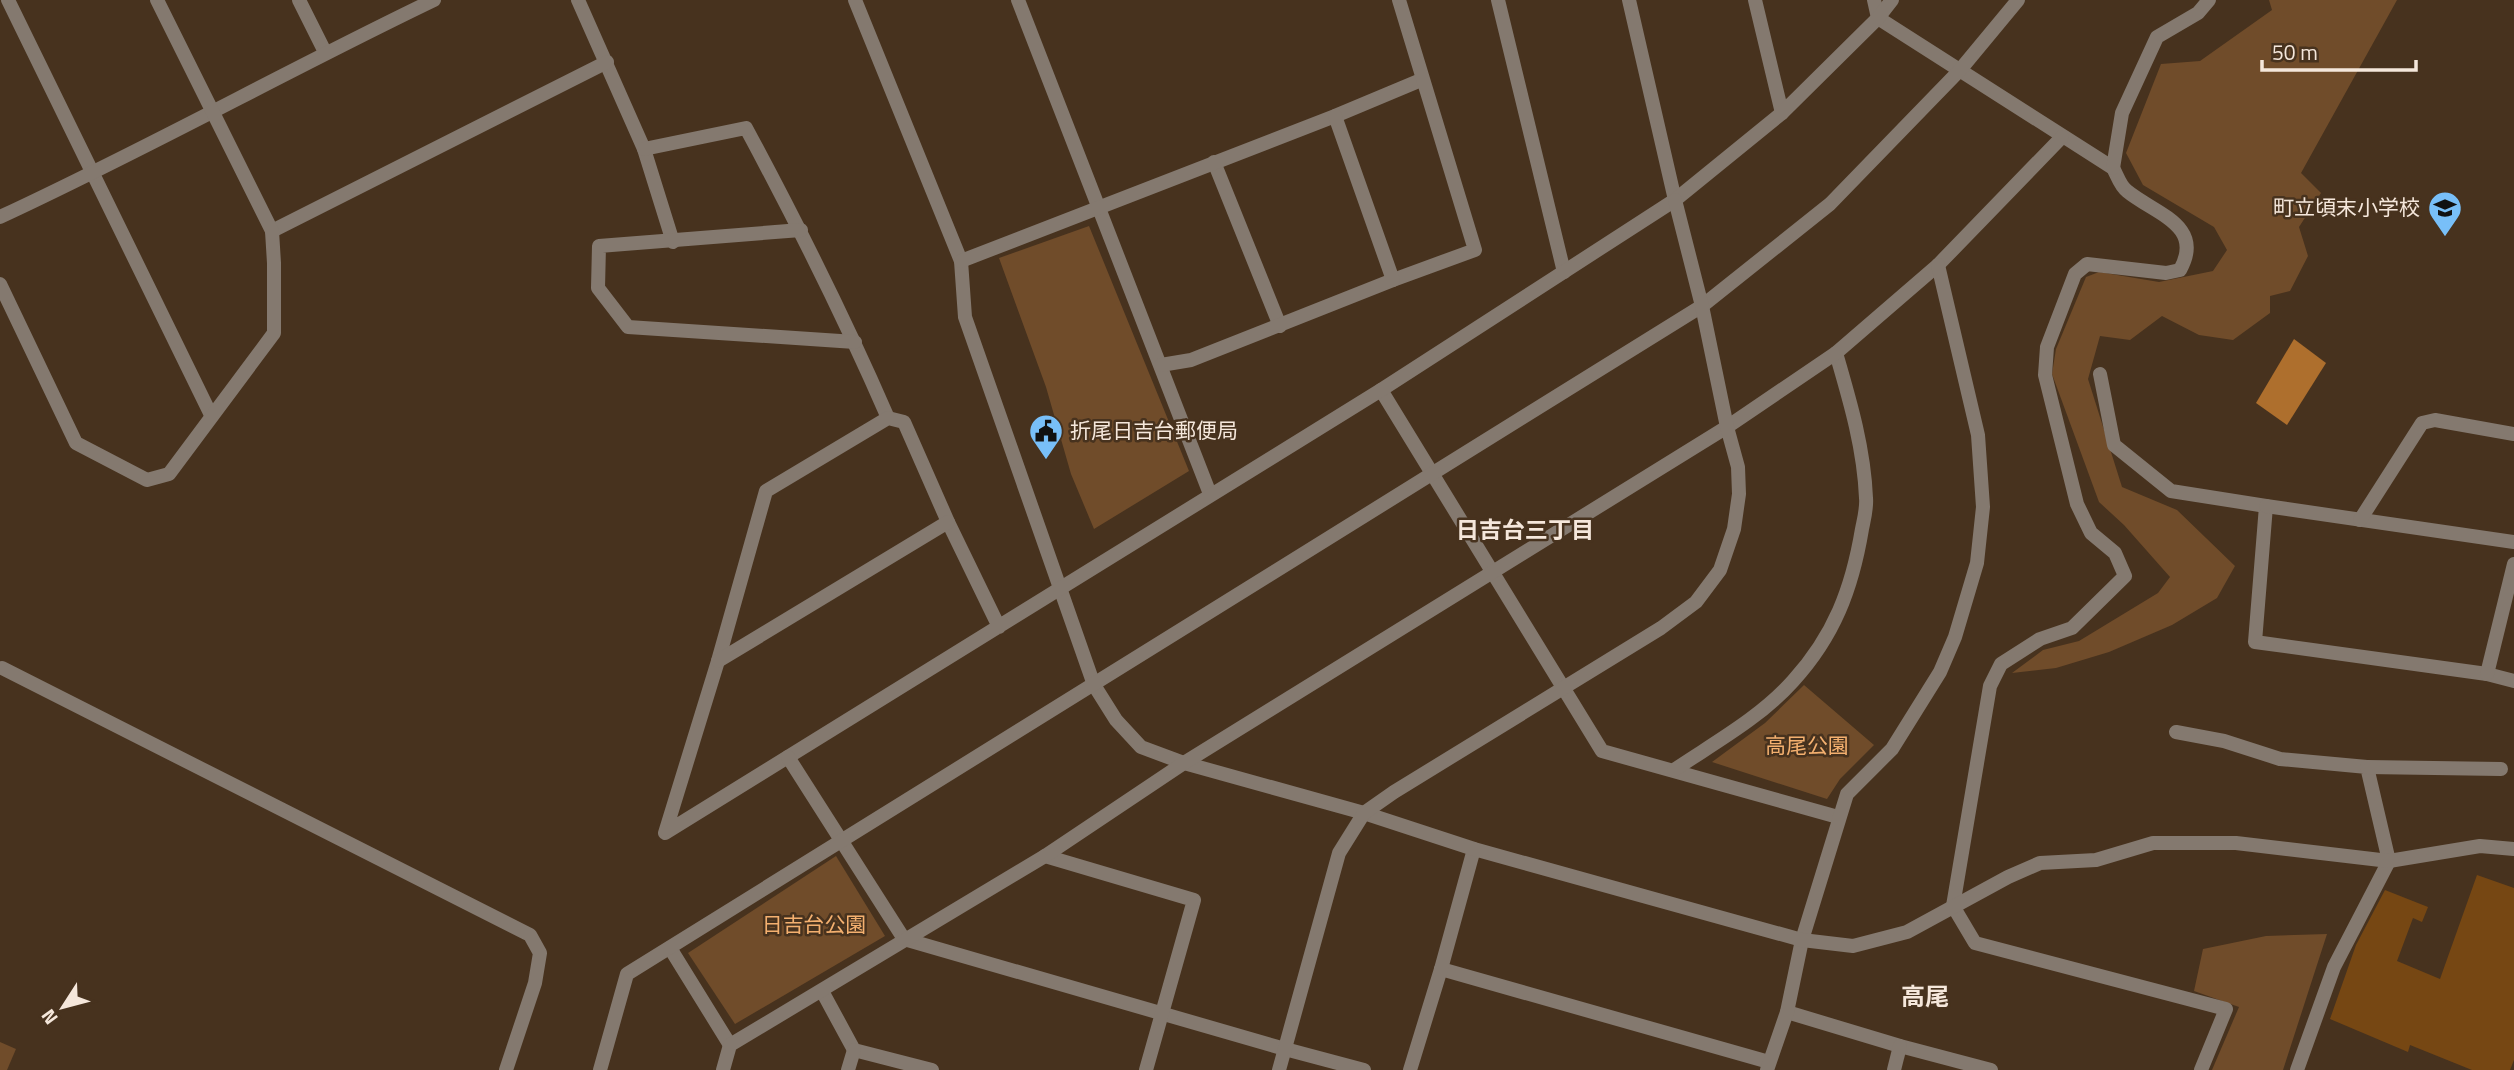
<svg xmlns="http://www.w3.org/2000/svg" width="2514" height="1070" font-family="'Titillium Web','Noto Sans JP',sans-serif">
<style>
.green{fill:#704c2a}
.water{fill:#ae6f2d}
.building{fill:#764713}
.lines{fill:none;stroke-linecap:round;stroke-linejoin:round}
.minor{stroke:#84796f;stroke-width:14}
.tertiary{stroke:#84796f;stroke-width:14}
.labels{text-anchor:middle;stroke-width:5;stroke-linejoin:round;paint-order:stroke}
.poi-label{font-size:21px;fill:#f5e7db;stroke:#47321e;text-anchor:end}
.park-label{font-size:21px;fill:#f4b06f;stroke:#47321e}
.neighbourhood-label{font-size:23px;font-weight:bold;fill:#f5e7db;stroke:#47321e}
.quarter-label{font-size:24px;font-weight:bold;fill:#f5e7db;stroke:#47321e}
</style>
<rect width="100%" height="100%" fill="#47321e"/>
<g class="green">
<polygon points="2269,0 2397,0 2301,173 2321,193 2299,227 2308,256 2290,291 2270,296 2270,313 2233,340 2199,335 2162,316 2130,340 2100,336 2088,379 2122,487 2177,510 2235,566 2217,598 2172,625 2109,652 2056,668 2012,673 2043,650 2079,641 2158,593 2170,577 2124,525 2099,502 2052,374 2056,349 2086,277 2099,272 2159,282 2213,271 2227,250 2214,227 2143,185 2126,153 2161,64 2200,61 2272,10"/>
<polygon points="1089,226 1189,471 1094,529 1071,474 1046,387 999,258"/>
<polygon points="1804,685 1874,745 1840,779 1827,799 1712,762 1765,723"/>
<polygon points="836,856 885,936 735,1024 688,953"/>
<polygon points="2327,934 2283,1070 2212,1070 2239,1007 2194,991 2203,949 2266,936"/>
<polygon points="0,1042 16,1049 7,1070 0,1070"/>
</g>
<polygon class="water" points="2294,339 2326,363 2287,425 2256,403"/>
<polygon class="building" points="2477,875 2514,888 2514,1060 2510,1070 2472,1070 2410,1045 2408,1052 2330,1019 2356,945 2385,890 2428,907 2422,922 2413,918 2397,961 2440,979"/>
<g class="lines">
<g class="minor">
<polyline points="8,0 211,415"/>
<polyline points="299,0 325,52"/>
<polyline points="578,0 644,149 673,242"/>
<polyline points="855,0 961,261 965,317 1094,685 1116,720 1141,747 1184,763 1364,813"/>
<polyline points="1018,0 1210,494"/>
<polyline points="1498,0 1564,272"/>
<polyline points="1629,0 1675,200"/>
<polyline points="1755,0 1782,113"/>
<path d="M 1874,0 L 1878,18 L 2113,168 C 2117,175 2120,186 2127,191 C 2155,214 2205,225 2180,270 L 2166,273 L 2087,264 L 2075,274 L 2047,347 L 2045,375 L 2077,504 L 2091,533 L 2115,553 L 2125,576 L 2072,628 L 2040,639 L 2001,664 L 1990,686 L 1953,906 L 1975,943 L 2226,1009 L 2201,1070"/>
<path d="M 644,149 L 746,128 C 797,223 845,319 888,418"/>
<polyline points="1214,162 1280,326"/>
<polyline points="2113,168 2122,113 2157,37 2198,13 2209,0"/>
<path d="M 0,217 C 147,149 288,70 434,0"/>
<polyline points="801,230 599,246 598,288 628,327 855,342"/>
<polyline points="272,231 607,62"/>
<polyline points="961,261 1335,116 1421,80"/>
<polyline points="1393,280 1475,250 1399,0"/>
<polyline points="0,284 76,443 147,480 169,474 274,333 274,263 272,231 157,0"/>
<polyline points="1161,365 1191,360 1393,280 1335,116"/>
<polyline points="2100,374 2114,445 2171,491 2266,506 2255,642 2487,674 2514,681"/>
<polyline points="1381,390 1602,751 1838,817"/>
<polyline points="2266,506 2514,542"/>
<polyline points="2360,520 2422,423 2435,420 2514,434"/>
<polyline points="999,627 948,522 904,422 888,418 766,491 718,661 665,833 1381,390 1675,200 1782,113 1878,18 1892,0"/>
<polyline points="718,661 948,522"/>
<polyline points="2,668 530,935 540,953 535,983 506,1070"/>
<polyline points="2487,674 2514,564"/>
<polyline points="2176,732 2224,741 2280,759 2367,767 2389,861 2334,967 2297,1070"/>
<polyline points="788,757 904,939 1285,1049 1364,1070"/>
<polyline points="2367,767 2501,769"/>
<path d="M 1674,770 C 1714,743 1760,718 1793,681 C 1834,636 1852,589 1862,529 C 1864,519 1867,508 1866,498 C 1864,448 1850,401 1836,353"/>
<polyline points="1045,856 1194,900 1146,1070"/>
<polyline points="670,948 730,1045"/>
<polyline points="1441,969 1769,1062"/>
<polyline points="822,991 854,1050 932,1070"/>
<polyline points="1787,1012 1900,1046 1991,1070"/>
<polyline points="600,1070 627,974 1702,306 1830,204 1960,70 2018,0"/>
<polyline points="723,1070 730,1045 1045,856 1184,763 1727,427 1836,353 1938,265 2062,137"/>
<polyline points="848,1070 854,1050"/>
<polyline points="1410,1070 1441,969 1474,849"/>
<polyline points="1767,1070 1787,1012 1802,940 1847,794 1892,749 1940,672 1955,637 1977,563 1983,507 1978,435 1938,265"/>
<polyline points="1894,1070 1900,1046"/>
</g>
<g class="tertiary">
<polyline points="1364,813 1474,849 1802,940 1853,946 1907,932 2008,877 2040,863 2096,860 2153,843 2236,843 2389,861 2480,846 2514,849"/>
<polyline points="1279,1070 1339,853 1364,813 1394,792 1661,628 1696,602 1720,570 1734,529 1739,494 1738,467 1727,427 1702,306 1675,200"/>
</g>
</g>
<defs>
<g id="school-pin" transform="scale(1.75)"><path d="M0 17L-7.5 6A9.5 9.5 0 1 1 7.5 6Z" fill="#78bff8" stroke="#47321e"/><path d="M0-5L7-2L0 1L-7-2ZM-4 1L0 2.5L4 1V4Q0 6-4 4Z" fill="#111"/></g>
<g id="civic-pin" transform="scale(1.75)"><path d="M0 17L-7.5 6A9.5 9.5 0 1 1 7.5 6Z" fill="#78bff8" stroke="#47321e"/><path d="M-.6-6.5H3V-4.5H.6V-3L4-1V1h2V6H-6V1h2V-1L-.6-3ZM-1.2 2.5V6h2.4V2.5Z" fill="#111"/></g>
</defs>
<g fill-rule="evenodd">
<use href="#school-pin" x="2445" y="208"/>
<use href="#civic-pin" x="1046" y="431"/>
</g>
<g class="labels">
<g class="poi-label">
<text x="2420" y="215">町立頃末小学校</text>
<text x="1070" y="438" text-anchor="start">折尾日吉台郵便局</text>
</g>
<g class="park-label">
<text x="1807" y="753">高尾公園</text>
<text x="814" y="932">日吉台公園</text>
</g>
<g class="neighbourhood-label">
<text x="1525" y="538">日吉台三丁目</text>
</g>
<g class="quarter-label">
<text x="1925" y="1005">高尾</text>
</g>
</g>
<g transform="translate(63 1007) rotate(234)" stroke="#47321e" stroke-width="5" paint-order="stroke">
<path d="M0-5L12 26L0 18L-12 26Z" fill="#f5e7db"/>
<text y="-10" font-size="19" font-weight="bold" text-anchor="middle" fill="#f5e7db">N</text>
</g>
<path d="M2262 60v10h154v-10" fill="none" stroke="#f5e7db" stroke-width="3.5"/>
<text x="2272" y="60" font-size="21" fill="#f5e7db" stroke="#47321e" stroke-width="5" paint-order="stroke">50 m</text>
</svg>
